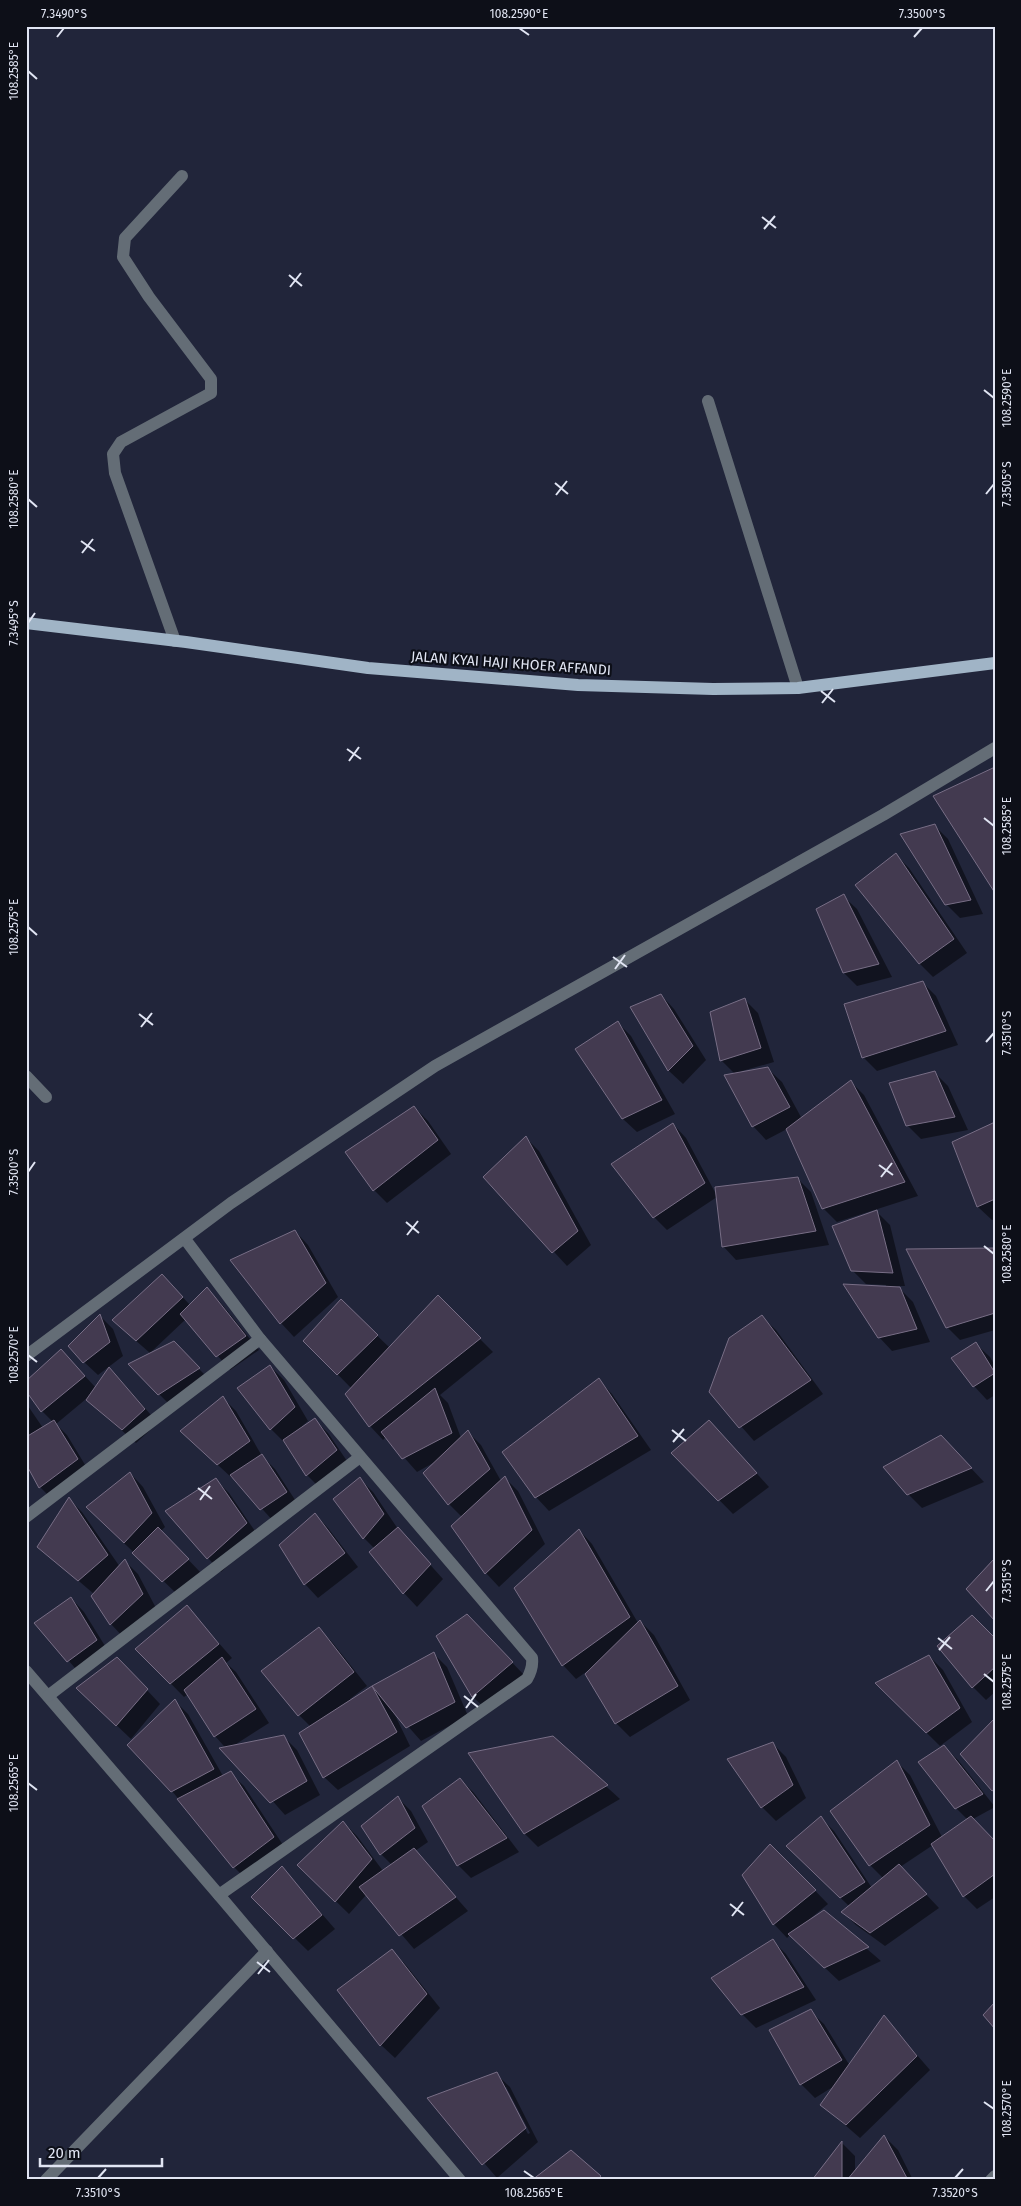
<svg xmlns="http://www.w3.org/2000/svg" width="1021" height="2206" font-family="'Fira Sans',sans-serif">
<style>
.shadow{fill:#0007;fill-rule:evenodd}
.building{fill:#433a50;stroke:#786e86}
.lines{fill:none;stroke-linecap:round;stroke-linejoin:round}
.minor{stroke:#646d76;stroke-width:12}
.major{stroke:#a0b4c6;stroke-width:12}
.ticks{fill:none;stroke:#e1e5f3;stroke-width:2}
.labels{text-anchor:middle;stroke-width:4.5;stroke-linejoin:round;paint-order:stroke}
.street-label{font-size:14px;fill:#e1e5f3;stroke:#0d0f18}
.neatline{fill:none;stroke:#e1e5f3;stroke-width:2}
.ticks-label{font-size:12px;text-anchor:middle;fill:#e1e5f3}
</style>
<rect width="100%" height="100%" fill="#21253a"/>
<g class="shadow">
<polygon points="934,825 948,839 983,914 960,918 946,904"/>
<polygon points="896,855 909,868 967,953 933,977 920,964 857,885"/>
<polygon points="843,896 857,909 892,977 857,986 844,973"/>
<polygon points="922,982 936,996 958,1045 877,1071 863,1057"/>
<polygon points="661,995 674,1009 706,1060 683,1084 669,1071 632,1008"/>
<polygon points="744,999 758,1013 774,1062 742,1071 743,1073 768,1069 782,1082 802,1119 851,1082 864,1095 918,1196 837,1222 823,1208 787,1129 766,1140 753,1126 735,1074 721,1060"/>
<polygon points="618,1023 631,1036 675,1114 637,1132 623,1119 577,1050"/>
<polygon points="935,1073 948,1086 968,1130 921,1139 907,1125"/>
<polygon points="414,1107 428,1121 451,1154 387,1203 374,1190"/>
<polygon points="995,1123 995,1219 992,1220 978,1207 954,1142"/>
<polygon points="673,1124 686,1138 717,1196 797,1178 811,1192 829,1245 736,1260 723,1246 717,1197 667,1230 654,1217"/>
<polygon points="526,1138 539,1151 591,1245 567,1266 485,1177"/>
<polygon points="877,1212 890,1225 905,1286 897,1286 913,1302 930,1342 892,1351 879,1337 886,1285 866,1284 852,1270"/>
<polygon points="295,1231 308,1245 338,1297 294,1337 281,1323"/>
<polygon points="995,1249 995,1330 960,1340 947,1327"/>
<polygon points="162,1275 190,1305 207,1289 220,1302 259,1350 230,1370 186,1319 150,1353 127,1333"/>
<polygon points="438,1297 493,1352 440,1395 448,1403 461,1438 468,1432 481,1445 501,1481 505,1478 518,1491 545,1544 499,1587 486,1573 462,1517 449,1504 433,1463 417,1472 386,1437 383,1440 370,1426 347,1394 352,1389 305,1341 341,1301 390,1348"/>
<polygon points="100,1316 113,1329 123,1356 98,1375 84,1362"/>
<polygon points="762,1317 776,1330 823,1394 754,1441 711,1392"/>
<polygon points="173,1343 212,1382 172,1407 159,1394"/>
<polygon points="976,1344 990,1357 995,1366 995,1395 987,1400 974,1386"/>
<polygon points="74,1364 96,1388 110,1368 158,1423 136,1443 86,1399 56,1424 67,1435 90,1473 53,1500 40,1487 26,1461 26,1403 43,1428 53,1422 42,1411 26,1388"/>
<polygon points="270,1366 284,1380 308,1421 302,1426 303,1428 315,1420 328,1433 349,1464 320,1488 307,1475 284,1442 271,1429"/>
<polygon points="599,1380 612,1394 651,1450 549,1511 536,1497"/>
<polygon points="223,1398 236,1411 262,1456 275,1469 299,1506 275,1523 233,1477 232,1478 195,1444"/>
<polygon points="722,1435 769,1487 733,1514 673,1453"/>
<polygon points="954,1450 984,1482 922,1508 908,1494"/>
<polygon points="130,1473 143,1487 165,1527 161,1531 201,1573 177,1594 101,1521"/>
<polygon points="360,1479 373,1492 398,1529 443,1579 417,1607 404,1593 371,1552 375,1549 364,1538 335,1500"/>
<polygon points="216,1480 229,1493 259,1537 221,1572 208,1558"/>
<polygon points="69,1499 82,1512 120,1567 125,1561 138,1574 156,1608 124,1638 111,1624 94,1594 39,1547"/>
<polygon points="315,1514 328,1528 358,1567 318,1598 305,1584"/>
<polygon points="579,1530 592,1544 638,1623 640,1621 654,1635 690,1700 630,1737 616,1723 586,1675 589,1670 576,1679 563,1665 516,1588"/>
<polygon points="71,1598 84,1612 110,1654 81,1675 36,1623"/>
<polygon points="187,1607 232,1658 226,1663 236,1672 269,1723 233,1746 283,1736 297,1750 320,1795 285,1815 215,1736 188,1694 184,1697 137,1649"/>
<polygon points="319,1629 332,1642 367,1686 350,1699 351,1700 433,1653 447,1667 468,1716 421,1741 391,1707 410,1746 338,1790 324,1777 311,1727 299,1715"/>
<polygon points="480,1629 526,1677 487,1710 473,1697 437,1636"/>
<polygon points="995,1639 995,1692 986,1700 973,1687"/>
<polygon points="929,1656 943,1670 972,1722 940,1746 877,1684"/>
<polygon points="130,1672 160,1704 131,1739 91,1701"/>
<polygon points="175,1701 188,1714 223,1776 230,1773 244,1786 287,1851 248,1881 234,1867 172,1791"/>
<polygon points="553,1738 620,1799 538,1847 524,1833"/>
<polygon points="772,1743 786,1757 806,1798 776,1821 762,1807 729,1760"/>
<polygon points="944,1747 958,1760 995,1807 973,1819 995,1842 995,1897 977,1909 964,1896 933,1845 900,1867 939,1908 885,1946 856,1925 843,1912 849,1906 801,1860 821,1818 834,1831 872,1888 883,1878 870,1865 897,1762 910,1775 942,1837 968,1820 956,1808"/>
<polygon points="460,1779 474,1793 519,1852 471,1878 458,1865"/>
<polygon points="398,1798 411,1811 428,1842 415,1851 468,1911 414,1949 367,1894 349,1914 312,1878 343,1822 357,1836 383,1871 392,1865 381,1854"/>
<polygon points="771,1845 828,1904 811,1918 812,1920 824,1912 881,1961 839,1981 790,1935 787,1938 774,1924"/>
<polygon points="282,1868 335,1929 308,1951 253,1897"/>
<polygon points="773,1941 786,1954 816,2000 756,2028 742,2014"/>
<polygon points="391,1951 405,1964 440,2008 395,2058 381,2045 339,1990"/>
<polygon points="810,2011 824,2024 850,2066 884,2017 930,2070 860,2138 822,2105 836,2085 815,2098 801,2084 770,2031"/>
<path d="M 496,2074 L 510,2087 L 538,2142 L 497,2178 L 429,2099 ZM 503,2087 L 506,2087 L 530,2133 L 528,2134 Z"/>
<polygon points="884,2136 898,2150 913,2180 814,2180 842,2143 855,2156 855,2172"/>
</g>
<g class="building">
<polygon points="995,767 995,893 933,796"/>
<polygon points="935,824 971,900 945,905 900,834"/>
<polygon points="896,853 954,939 919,964 855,885"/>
<polygon points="844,894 879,964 843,973 816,909"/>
<polygon points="923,981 946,1031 862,1058 844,1004"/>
<polygon points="661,994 693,1046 668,1071 630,1007"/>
<polygon points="745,998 761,1048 720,1061 710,1012"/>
<polygon points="618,1021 662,1100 622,1119 575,1049"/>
<polygon points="768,1067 790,1107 752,1127 724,1075"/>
<polygon points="935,1071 955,1117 906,1126 889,1083"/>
<polygon points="851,1080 905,1182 822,1209 786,1129"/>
<polygon points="414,1106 438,1140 373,1191 345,1152"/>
<polygon points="995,1122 995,1199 977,1207 952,1142"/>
<polygon points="673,1123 705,1183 653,1218 611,1164"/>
<polygon points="526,1136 578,1231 552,1253 483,1177"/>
<polygon points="798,1177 816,1231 722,1247 715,1187"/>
<polygon points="877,1210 893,1273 851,1271 832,1226"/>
<polygon points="295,1230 326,1283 280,1324 230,1260"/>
<polygon points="995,1248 995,1313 946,1328 906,1249"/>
<polygon points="162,1274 183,1297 136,1341 112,1320"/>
<polygon points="843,1284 900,1287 917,1329 878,1338"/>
<polygon points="207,1287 246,1336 216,1357 180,1314"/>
<polygon points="438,1295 481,1338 369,1427 345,1394"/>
<polygon points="341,1299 378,1335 337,1375 303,1341"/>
<polygon points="100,1314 110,1342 83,1363 68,1346"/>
<polygon points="762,1315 811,1380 739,1428 709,1392 729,1338"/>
<polygon points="174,1341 200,1368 158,1395 128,1364"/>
<polygon points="976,1342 995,1373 973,1387 951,1358"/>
<polygon points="61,1349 85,1376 41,1412 26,1391 26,1381"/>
<polygon points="270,1365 295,1407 270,1430 237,1388"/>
<polygon points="109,1367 145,1409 122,1430 86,1400"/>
<polygon points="599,1378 638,1436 535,1498 502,1452"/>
<polygon points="435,1388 452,1433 402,1459 381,1432"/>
<polygon points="223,1396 250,1441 217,1465 180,1431"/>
<polygon points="315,1418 337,1450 306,1476 283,1440"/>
<polygon points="54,1420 78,1459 39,1488 26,1464 26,1437"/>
<polygon points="709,1420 757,1473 718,1501 671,1453"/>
<polygon points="468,1430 490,1469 448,1505 423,1473"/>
<polygon points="941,1435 972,1468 907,1495 883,1467"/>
<polygon points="262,1454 287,1492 260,1510 230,1475"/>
<polygon points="130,1472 152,1513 124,1543 86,1507"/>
<polygon points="505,1476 532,1530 485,1574 451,1526"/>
<polygon points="360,1477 384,1514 363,1539 333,1499"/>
<polygon points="216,1478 247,1523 207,1559 165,1511"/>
<polygon points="69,1497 108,1555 78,1581 37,1547"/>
<polygon points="315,1513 345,1553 304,1585 279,1545"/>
<polygon points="158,1527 189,1559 162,1582 132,1553"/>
<polygon points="398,1527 431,1564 403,1594 369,1552"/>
<polygon points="579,1529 630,1617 562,1666 514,1588"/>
<polygon points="125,1559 143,1594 110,1625 91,1596"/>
<polygon points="994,1559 995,1561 995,1621 966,1589"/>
<polygon points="71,1597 97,1640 67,1662 34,1623"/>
<polygon points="187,1605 219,1644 170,1684 135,1649"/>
<polygon points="467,1614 513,1662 472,1697 436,1636"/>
<polygon points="972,1615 995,1638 995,1667 972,1688 937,1646"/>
<polygon points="640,1620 678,1686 615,1724 585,1674"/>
<polygon points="319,1627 354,1672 298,1716 261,1671"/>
<polygon points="434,1652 455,1702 406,1728 372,1686"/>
<polygon points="929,1655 960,1708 926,1733 875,1683"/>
<polygon points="117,1657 148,1689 116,1726 76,1688"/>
<polygon points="222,1657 256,1709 214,1737 184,1690"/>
<polygon points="372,1686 397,1732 323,1778 299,1733"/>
<polygon points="175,1699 214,1769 171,1792 127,1745"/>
<polygon points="995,1718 995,1789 992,1791 960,1754"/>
<polygon points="284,1735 307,1781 270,1803 219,1748"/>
<polygon points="553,1736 608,1785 524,1834 468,1753"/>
<polygon points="773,1742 793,1785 761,1808 727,1759"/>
<polygon points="944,1745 983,1794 955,1809 918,1762"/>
<polygon points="897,1760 930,1825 869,1866 830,1811"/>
<polygon points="231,1771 274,1837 233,1868 177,1799"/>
<polygon points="460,1778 507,1838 457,1866 422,1806"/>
<polygon points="398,1796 415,1828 380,1855 361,1826"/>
<polygon points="821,1816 865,1882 840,1898 786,1846"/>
<polygon points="971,1816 995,1841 995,1874 963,1897 931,1844"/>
<polygon points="343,1821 372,1859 335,1902 297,1865"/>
<polygon points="770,1844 816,1890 773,1925 742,1875"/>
<polygon points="414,1848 456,1897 399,1936 359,1887"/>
<polygon points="899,1864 927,1894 870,1933 841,1912"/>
<polygon points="282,1866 322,1915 293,1939 251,1897"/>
<polygon points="824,1910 869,1947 824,1968 788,1934"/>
<polygon points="773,1939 804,1987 741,2015 711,1978"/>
<polygon points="392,1949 427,1994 380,2046 337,1990"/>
<polygon points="995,2002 995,2029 983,2015"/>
<polygon points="811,2009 842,2060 800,2085 769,2030"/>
<polygon points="884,2015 917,2056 846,2125 820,2105"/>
<polygon points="497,2072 526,2128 482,2165 427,2098"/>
<polygon points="884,2135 908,2180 847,2180"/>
<polygon points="842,2141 842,2180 812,2180"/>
<polygon points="571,2150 601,2176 597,2180 532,2180"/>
</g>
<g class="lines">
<g class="minor">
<polyline points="708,401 798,688"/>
<polyline points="175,641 115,473 113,454 121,442 211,393 211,379 149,297 123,257 125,238 182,176"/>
<polyline points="26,1076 46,1097"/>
<path d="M 185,1239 L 260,1339 L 532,1658 C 533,1666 531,1672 527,1679 L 219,1895"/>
<polyline points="26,1356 231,1203 435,1066 883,815 995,748"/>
<polyline points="26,1517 260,1339"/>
<polyline points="26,1671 219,1895 460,2180"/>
<polyline points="48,1696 360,1457"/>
<polyline points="46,2180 267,1951"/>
<polyline points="991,2180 995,2176"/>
</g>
<polyline class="major" points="26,623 186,642 368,668 578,685 713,689 798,688 995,663"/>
</g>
<path class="ticks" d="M 519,28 L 529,35M 57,37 L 64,28M 914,37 L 922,28M 28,71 L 37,79M 762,217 L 776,228M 764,229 L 775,216M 289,275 L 302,286M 290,287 L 301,273M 984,390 L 994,398M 555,483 L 568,494M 986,494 L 994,484M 556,495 L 567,481M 28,499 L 37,507M 81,541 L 95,551M 82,553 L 93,539M 28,623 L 35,613M 821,691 L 835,702M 822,703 L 833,689M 347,749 L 361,759M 349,761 L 359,747M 984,818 L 994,826M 28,927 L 37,935M 613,957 L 627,967M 615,969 L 625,955M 139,1014 L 153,1025M 141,1027 L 152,1013M 986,1042 L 994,1033M 879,1165 L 893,1175M 28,1172 L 35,1162M 881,1177 L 892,1163M 406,1222 L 419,1233M 407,1235 L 418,1221M 984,1246 L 994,1254M 28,1355 L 37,1362M 672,1430 L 686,1441M 673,1442 L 684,1429M 198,1488 L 212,1499M 200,1500 L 210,1486M 986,1591 L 994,1581M 938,1638 L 952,1649M 939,1650 L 950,1637M 984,1674 L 994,1682M 464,1696 L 478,1707M 466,1708 L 476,1694M 28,1783 L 37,1790M 730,1904 L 744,1915M 732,1916 L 743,1902M 257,1962 L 270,1972M 258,1974 L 269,1960M 984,2102 L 994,2109M 524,2171 L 534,2178M 98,2178 L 106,2169M 955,2178 L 963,2169"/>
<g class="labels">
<g class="street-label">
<text transform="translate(511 663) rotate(4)" y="5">JALAN KYAI HAJI KHOER AFFANDI</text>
</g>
</g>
<rect width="1021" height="2206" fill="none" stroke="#0d0f18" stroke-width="55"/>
<path d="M40 2158v8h122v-8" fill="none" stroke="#e1e5f3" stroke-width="2.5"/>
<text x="48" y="2158" font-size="15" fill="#e1e5f3" stroke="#0d0f18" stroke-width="4" paint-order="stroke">20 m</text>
<rect x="28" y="28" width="966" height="2150" class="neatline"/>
<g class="ticks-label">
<text x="64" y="18">7.3490°S</text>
<text x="519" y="18">108.2590°E</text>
<text x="922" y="18">7.3500°S</text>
<text transform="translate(14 71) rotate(-90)" y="4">108.2585°E</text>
<text transform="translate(1007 398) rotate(-90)" y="4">108.2590°E</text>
<text transform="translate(1007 484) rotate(-90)" y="4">7.3505°S</text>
<text transform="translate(14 499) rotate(-90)" y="4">108.2580°E</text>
<text transform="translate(14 623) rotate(-90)" y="4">7.3495°S</text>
<text transform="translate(1007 826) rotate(-90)" y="4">108.2585°E</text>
<text transform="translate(14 927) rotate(-90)" y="4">108.2575°E</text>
<text transform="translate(1007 1033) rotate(-90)" y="4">7.3510°S</text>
<text transform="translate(14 1172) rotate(-90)" y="4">7.3500°S</text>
<text transform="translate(1007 1254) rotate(-90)" y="4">108.2580°E</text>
<text transform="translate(14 1355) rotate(-90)" y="4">108.2570°E</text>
<text transform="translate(1007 1581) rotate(-90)" y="4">7.3515°S</text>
<text transform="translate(1007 1682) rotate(-90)" y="4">108.2575°E</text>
<text transform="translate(14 1783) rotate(-90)" y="4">108.2565°E</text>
<text transform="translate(1007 2109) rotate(-90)" y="4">108.2570°E</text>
<text x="98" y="2197">7.3510°S</text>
<text x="534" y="2197">108.2565°E</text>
<text x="955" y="2197">7.3520°S</text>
</g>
</svg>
